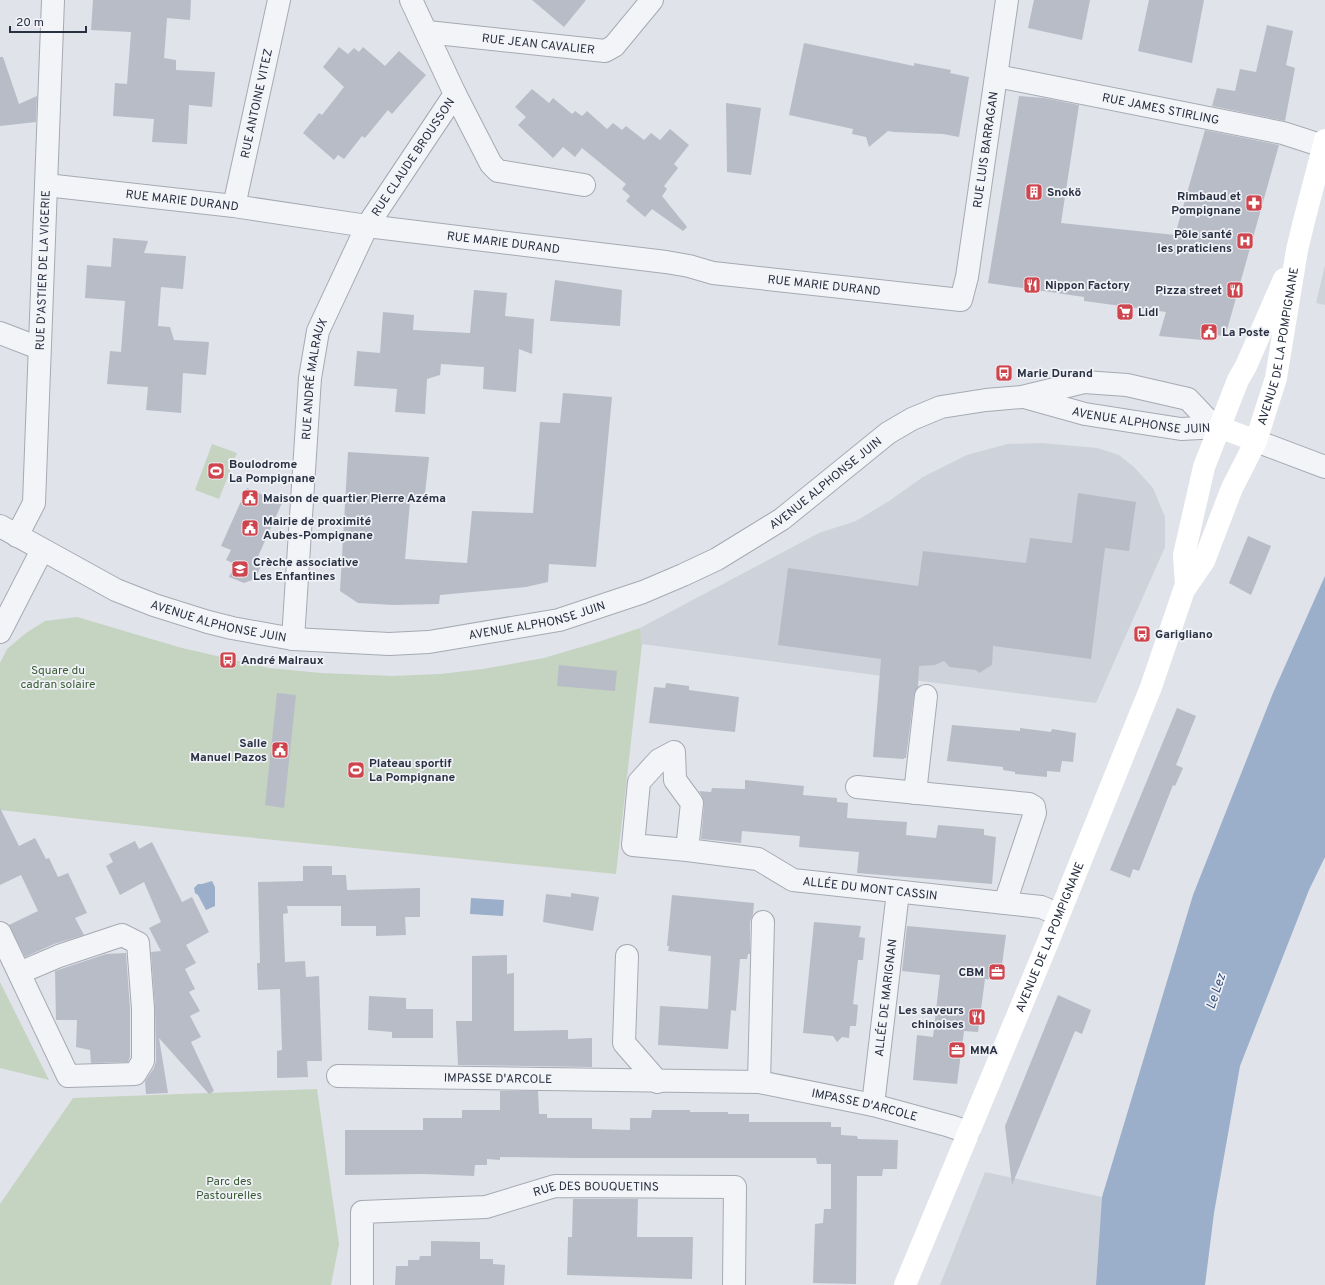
<svg xmlns="http://www.w3.org/2000/svg" width="1325" height="1285" font-family="Overpass,sans-serif">
<style>
.built{fill:#ced2db}
.green{fill:#c5d3c1}
.water{fill:#9baeca}
.building{fill:#b8bcc6}
.lines{fill:none;stroke-linecap:round;stroke-linejoin:round}
.minor-casing{stroke:#a5aab3;stroke-width:24}
.minor{stroke:#f3f4f8;stroke-width:22}
.secondary{stroke:#fff;stroke-width:22}
.labels{text-anchor:middle;stroke-width:3.5;stroke-linejoin:round;paint-order:stroke}
.street-label{font-size:12px;fill:#293041;stroke:#f0f2f7}
.poi-label{font-size:12px;font-weight:bold;fill:#293041;stroke:#f0f2f7;text-anchor:start}
.park-label{font-size:12px;fill:#3a5d36;stroke:#f0f2f7}
.water-label{font-size:13px;font-style:italic;fill:#324b75;stroke:#f0f2f7}
</style>
<rect width="100%" height="100%" fill="#e0e3e9"/>
<g class="built">
<polygon points="1325,265 1325,305 1316,303"/>
<polygon points="1042,443 1097,448 1119,455 1134,467 1153,488 1165,517 1165,547 1096,703 905,679 642,644 640,628 819,533 856,521 889,501 923,477 967,455 1007,444"/>
<polygon points="985,1172 1102,1197 1096,1285 940,1285"/>
</g>
<g class="green">
<polygon points="212,444 237,453 219,499 195,490"/>
<polygon points="77,617 182,648 269,668 321,673 392,676 440,674 483,669 544,658 598,642 640,628 642,644 616,874 215,834 0,810 0,663 7,649 26,633 45,621"/>
<polygon points="0,982 49,1080 0,1068"/>
<polygon points="317,1089 339,1244 331,1285 0,1285 0,1204 73,1098"/>
</g>
<g class="water">
<polygon points="1325,576 1325,857 1309,890 1240,1066 1214,1213 1205,1285 1096,1285 1102,1197 1193,895 1273,693"/>
<polygon points="212,881 215,887 215,906 206,910 198,895 195,893 194,888 198,884 202,884"/>
<polygon points="471,898 504,900 503,916 470,914"/>
</g>
<g class="building">
<polygon points="93,0 191,0 190,20 167,18 164,58 176,60 176,70 215,72 212,107 189,105 187,144 152,142 154,119 113,116 115,83 127,84 131,32 91,30"/>
<polygon points="532,0 586,0 564,27"/>
<polygon points="1034,0 1090,0 1082,40 1028,28"/>
<polygon points="1149,0 1204,0 1192,63 1138,51"/>
<polygon points="1267,25 1293,31 1286,65 1295,68 1285,121 1212,106 1217,88 1235,91 1240,69 1256,72"/>
<polygon points="804,43 914,66 914,63 951,70 950,73 969,77 959,137 943,134 894,132 888,131 869,147 866,137 852,134 853,129 789,115"/>
<polygon points="339,47 348,54 354,48 359,52 363,47 385,66 399,51 426,75 392,114 388,110 365,138 362,136 344,159 338,155 334,160 303,133 319,113 322,115 344,87 323,67"/>
<polygon points="0,57 3,57 19,104 37,96 36,122 0,126"/>
<polygon points="532,89 549,103 553,98 572,114 575,111 582,116 587,111 607,129 613,123 622,130 626,126 644,140 651,133 660,140 670,129 689,145 674,164 678,168 664,186 667,189 662,196 687,227 683,231 652,209 645,217 626,201 630,196 622,189 626,184 582,148 575,157 563,147 553,158 518,125 526,117 515,107"/>
<polygon points="1019,96 1044,98 1079,105 1061,223 1175,235 1205,130 1279,145 1225,337 1214,334 1213,341 1159,336 1166,312 1084,301 1084,297 988,283"/>
<polygon points="726,103 761,108 751,175 727,172"/>
<polygon points="113,238 148,241 144,253 186,256 183,289 161,287 158,326 170,327 174,340 209,342 206,375 183,373 181,413 146,410 148,387 107,384 110,351 121,352 125,301 85,298 87,265 111,267"/>
<polygon points="555,280 622,290 620,326 550,321"/>
<polygon points="474,290 507,293 505,316 534,319 532,354 519,349 516,392 483,389 484,367 441,364 440,375 427,379 425,414 395,412 397,389 354,386 357,351 380,353 383,312 414,315 413,330 470,333"/>
<polygon points="563,393 612,397 596,567 549,564 548,582 526,587 440,595 439,604 393,605 358,603 340,591 348,452 429,457 424,503 410,502 405,559 467,563 472,511 533,513 540,422 560,423"/>
<polygon points="247,488 282,503 256,561 262,564 255,579 244,583 229,577 235,564 226,560 231,550 221,546"/>
<polygon points="1078,493 1136,502 1129,551 1105,548 1091,659 993,646 992,665 979,673 976,670 950,667 944,661 935,665 919,666 918,687 914,695 906,758 904,758 904,759 873,757 881,659 778,645 788,568 918,586 923,551 1026,563 1030,538 1072,543"/>
<polygon points="1248,536 1271,546 1251,595 1229,583"/>
<polygon points="559,665 617,671 615,691 557,686"/>
<polygon points="666,683 689,686 689,690 739,697 735,732 649,723 654,687 665,688"/>
<polygon points="277,693 296,695 284,808 265,805"/>
<polygon points="1177,708 1196,716 1176,765 1183,768 1175,786 1173,785 1139,871 1133,869 1130,878 1110,870"/>
<polygon points="952,725 1020,731 1020,728 1051,732 1052,729 1076,733 1073,762 1062,761 1060,772 1047,771 1047,777 1015,774 1015,772 1003,770 1003,767 947,761"/>
<polygon points="745,780 804,786 803,795 837,798 837,802 848,803 847,818 907,822 906,835 936,838 938,825 984,829 984,835 996,837 992,884 857,873 859,852 799,847 800,836 742,831 741,843 701,839 704,804 702,796 699,791 711,792 712,788 745,789"/>
<polygon points="0,808 19,846 35,838 46,859 49,858 58,877 68,873 87,913 75,918 84,935 54,944 25,957 9,925 38,911 21,875 0,885"/>
<polygon points="135,841 139,849 152,842 182,902 192,897 209,932 186,945 196,963 185,969 195,989 189,992 200,1011 190,1016 201,1037 191,1042 214,1091 209,1094 159,1038 168,1093 146,1094 145,1081 154,1068 156,1061 155,1008 151,952 161,951 149,928 161,922 144,882 120,895 106,866 113,862 109,854"/>
<polygon points="303,866 332,866 332,875 346,875 347,890 420,888 420,917 405,917 406,935 376,936 376,926 341,926 341,906 287,906 288,913 283,914 285,962 305,961 306,977 319,976 322,1061 307,1061 308,1077 277,1078 277,1051 282,1050 280,989 258,990 257,963 260,963 258,882 303,881"/>
<polygon points="571,893 599,897 593,931 543,922 546,894 571,897"/>
<polygon points="672,895 754,903 753,914 750,922 750,954 748,954 747,959 740,959 736,1011 731,1010 728,1049 658,1045 660,1006 708,1009 711,956 668,951 669,946 667,946"/>
<polygon points="814,922 861,926 859,937 865,938 863,960 858,960 853,1004 858,1005 856,1026 850,1026 849,1038 842,1037 837,1042 833,1036 803,1033"/>
<polygon points="907,926 1006,935 1000,980 985,979 978,1032 964,1031 957,1084 913,1080 917,1035 933,1037 940,975 902,971"/>
<polygon points="126,953 130,1009 130,1057 128,1062 91,1063 90,1050 76,1047 77,1020 56,1020 55,971 106,954"/>
<polygon points="507,955 507,974 514,973 514,1031 568,1030 568,1039 592,1038 592,1067 458,1065 456,1021 472,1021 472,956"/>
<polygon points="1058,995 1091,1010 1082,1034 1075,1031 1012,1185 1005,1126"/>
<polygon points="369,996 406,998 406,1009 433,1009 433,1038 392,1038 392,1032 368,1030"/>
<polygon points="500,1091 538,1091 539,1114 547,1114 547,1118 592,1118 592,1129 630,1130 630,1118 651,1118 652,1110 690,1110 690,1112 728,1112 728,1114 749,1114 749,1122 831,1122 831,1127 841,1127 841,1135 857,1136 858,1139 898,1140 897,1169 883,1169 882,1176 857,1176 856,1284 813,1283 815,1224 823,1223 824,1209 831,1209 831,1164 817,1164 816,1158 576,1158 500,1157 500,1160 487,1159 487,1165 475,1165 474,1176 424,1174 345,1175 345,1130 423,1130 423,1118 462,1118 462,1110 500,1110"/>
<polygon points="573,1199 638,1199 637,1237 693,1237 692,1279 567,1275 568,1237 572,1237"/>
<polygon points="431,1241 480,1242 480,1259 493,1259 493,1264 505,1265 504,1285 395,1285 396,1266 408,1266 408,1260 419,1260 420,1256 431,1256"/>
</g>
<g class="lines">
<g class="minor-casing">
<g id="minor">
<path id="s1" d="M 427,32 L 605,51 L 614,46 L 652,0"/>
<path id="s2" d="M 997,76 L 1283,133 L 1323,146"/>
<polyline points="455,94 491,164 498,171 584,185"/>
<path id="s3" d="M 46,185 L 234,206 L 367,226 L 666,262 L 689,266 L 713,273 L 961,300 L 967,277 L 1007,0"/>
<path id="s4" d="M 234,206 L 279,0"/>
<polyline points="0,333 39,348"/>
<path id="s5" d="M 1024,397 L 1085,414 L 1168,427 L 1181,429 L 1219,427"/>
<polyline points="1256,441 1325,467"/>
<path id="s6" d="M 0,526 L 116,590 L 154,605 L 208,622 L 232,628 L 293,639 L 389,644 L 429,642 L 559,620 L 643,592 L 683,575 L 717,559 L 782,519 L 888,433 L 912,419 L 941,407 L 986,400 L 1022,397 L 1084,382 L 1127,385 L 1188,399 L 1206,418 L 1219,427"/>
<path id="s7" d="M 17,536 L 34,503 L 53,0"/>
<polyline points="0,632 42,550"/>
<path id="s8" d="M 293,639 L 310,378 L 318,331 L 367,226 L 455,94 L 411,0"/>
<polyline points="857,787 1029,804 1034,807 1035,813 1005,903"/>
<polyline points="915,793 926,696"/>
<path id="s9" d="M 687,850 L 692,803 L 675,780 L 674,752 L 659,760 L 639,782 L 633,845 L 687,850 L 758,859 L 793,880 L 1041,907 L 1058,914"/>
<polyline points="0,933 68,1076 135,1074 143,1061 143,1009 138,943 122,935 59,956 19,973"/>
<polyline points="627,956 624,1043 658,1082"/>
<path id="s10" d="M 338,1076 L 759,1082 L 873,1105 L 950,1126 L 968,1132"/>
<polyline points="759,1082 763,922"/>
<path id="s11" d="M 873,1105 L 898,892"/>
<path id="s12" d="M 362,1285 L 362,1212 L 486,1207 L 555,1186 L 735,1187 L 734,1285"/>
</g>
</g>
<use href="#minor" class="minor"/>
<g class="secondary">
<polyline points="1219,427 1256,441"/>
<polyline points="1186,585 1184,555 1204,467 1238,380 1246,366 1284,279"/>
<path id="s13" d="M 905,1285 L 1048,942 L 1151,687 L 1184,590 L 1204,561 L 1232,488 L 1256,441 L 1276,378 L 1297,250 L 1304,221 L 1325,140"/>
</g>
</g>
<defs>
<g id="building-square" transform="scale(0.9)"><rect x="-9" y="-9" width="18" height="18" rx="4" fill="#cf454e" stroke="#f0f2f7"/><path d="M-4-6H4V6H1V3H-1V6H-4ZM-2.5-4.3h1.7v1.8h-1.7ZM.8-4.3h1.7v1.8H.8ZM-2.5-1h1.7V.8h-1.7ZM.8-1h1.7V.8H.8Z" fill="#fff"/></g>
<g id="pharmacy-square" transform="scale(0.9)"><rect x="-9" y="-9" width="18" height="18" rx="4" fill="#cf454e" stroke="#f0f2f7"/><path d="M-2-6h4v4h4v4h-4v4h-4v-4h-4v-4h4Z" fill="#fff"/></g>
<g id="hospital-square" transform="scale(0.9)"><rect x="-9" y="-9" width="18" height="18" rx="4" fill="#cf454e" stroke="#f0f2f7"/><path d="M-5-5h3v3.5h4V-5h3V5h-3V1.5h-4V5h-3Z" fill="#fff"/></g>
<g id="restaurant-square" transform="scale(0.9)"><rect x="-9" y="-9" width="18" height="18" rx="4" fill="#cf454e" stroke="#f0f2f7"/><path d="M-5-6h1v4h1v-4h1v4h1v-4h1v5L-1.5 .5V6h-2V.5L-5-1ZM5-6V6H3V1.5H1.5Q1.5-4 5-6Z" fill="#fff"/></g>
<g id="supermarket-square" transform="scale(0.9)"><rect x="-9" y="-9" width="18" height="18" rx="4" fill="#cf454e" stroke="#f0f2f7"/><path d="M-6-5.5h2.5l.6 2H6L4.5 2H-2.5L-4.4-4H-6ZM-1.5 3.2a1.3 1.3 0 1 0 .1 0ZM3 3.2a1.3 1.3 0 1 0 .1 0Z" fill="#fff"/></g>
<g id="civic-square" transform="scale(0.9)"><rect x="-9" y="-9" width="18" height="18" rx="4" fill="#cf454e" stroke="#f0f2f7"/><path d="M-.6-6.5H3V-4.5H.6V-3L4-1V1h2V6H-6V1h2V-1L-.6-3ZM-1.2 2.5V6h2.4V2.5Z" fill="#fff"/></g>
<g id="bus-square" transform="scale(0.9)"><rect x="-9" y="-9" width="18" height="18" rx="4" fill="#cf454e" stroke="#f0f2f7"/><path d="M-5-6H5V4H4V6H2V4H-2V6H-4V4H-5ZM-3.5-4V0h7V-4ZM-3.5 1.2v1.5H-2V1.2ZM2 1.2v1.5H3.5V1.2Z" fill="#fff"/></g>
<g id="stadium-square" transform="scale(0.9)"><rect x="-9" y="-9" width="18" height="18" rx="4" fill="#cf454e" stroke="#f0f2f7"/><path d="M0-5a6.5 5 0 1 0 0 10a6.5 5 0 1 0 0-10ZM-3.5-1.8h7v3.6h-7Z" fill="#fff"/></g>
<g id="school-square" transform="scale(0.9)"><rect x="-9" y="-9" width="18" height="18" rx="4" fill="#cf454e" stroke="#f0f2f7"/><path d="M0-5L7-2L0 1L-7-2ZM-4 1L0 2.5L4 1V4Q0 6-4 4Z" fill="#fff"/></g>
<g id="office-square" transform="scale(0.9)"><rect x="-9" y="-9" width="18" height="18" rx="4" fill="#cf454e" stroke="#f0f2f7"/><path d="M-6-3h4V-5.5h4V-3h4V5H-6ZM-1-4.5V-3h2v-1.5ZM-6 0V1H6V0Z" fill="#fff"/></g>
</defs>
<g fill-rule="evenodd">
<use href="#building-square" x="1034" y="192"/>
<use href="#pharmacy-square" x="1254" y="203"/>
<use href="#hospital-square" x="1245" y="241"/>
<use href="#restaurant-square" x="1032" y="285"/>
<use href="#restaurant-square" x="1235" y="290"/>
<use href="#supermarket-square" x="1125" y="312"/>
<use href="#civic-square" x="1209" y="332"/>
<use href="#bus-square" x="1004" y="373"/>
<use href="#stadium-square" x="216" y="471"/>
<use href="#civic-square" x="250" y="498"/>
<use href="#civic-square" x="250" y="528"/>
<use href="#school-square" x="240" y="569"/>
<use href="#bus-square" x="1142" y="634"/>
<use href="#bus-square" x="228" y="660"/>
<use href="#civic-square" x="280" y="750"/>
<use href="#stadium-square" x="356" y="770"/>
<use href="#office-square" x="997" y="972"/>
<use href="#restaurant-square" x="977" y="1017"/>
<use href="#office-square" x="957" y="1050"/>
</g>
<g class="labels">
<g class="street-label">
<text dy="4" stroke="none"><textPath href="#s1" startOffset="112">RUE JEAN CAVALIER</textPath></text>
<text dy="4" stroke="none"><textPath href="#s4" startOffset="105">RUE ANTOINE VITEZ</textPath></text>
<text dy="4" stroke="none"><textPath href="#s2" startOffset="167">RUE JAMES STIRLING</textPath></text>
<text dy="4" stroke="none"><textPath href="#s3" startOffset="1075">RUE LUIS BARRAGAN</textPath></text>
<text dy="4" stroke="none"><textPath href="#s8" startOffset="508">RUE CLAUDE BROUSSON</textPath></text>
<text dy="4" stroke="none"><textPath href="#s3" startOffset="137">RUE MARIE DURAND</textPath></text>
<text dy="4" stroke="none"><textPath href="#s3" startOffset="461">RUE MARIE DURAND</textPath></text>
<text dy="4" stroke="none"><textPath href="#s7" startOffset="270">RUE D'ASTIER DE LA VIGERIE</textPath></text>
<text dy="4" stroke="none"><textPath href="#s3" startOffset="785">RUE MARIE DURAND</textPath></text>
<text dy="4" stroke="none"><textPath href="#s13" startOffset="1013">AVENUE DE LA POMPIGNANE</textPath></text>
<text dy="4" stroke="none"><textPath href="#s8" startOffset="261">RUE ANDRÉ MALRAUX</textPath></text>
<text dy="4" stroke="none"><textPath href="#s5" startOffset="120">AVENUE ALPHONSE JUIN</textPath></text>
<text dy="4" stroke="none"><textPath href="#s6" startOffset="887">AVENUE ALPHONSE JUIN</textPath></text>
<text dy="4" stroke="none"><textPath href="#s6" startOffset="240">AVENUE ALPHONSE JUIN</textPath></text>
<text dy="4" stroke="none"><textPath href="#s6" startOffset="563">AVENUE ALPHONSE JUIN</textPath></text>
<text dy="4" stroke="none"><textPath href="#s9" startOffset="458">ALLÉE DU MONT CASSIN</textPath></text>
<text dy="4" stroke="none"><textPath href="#s13" startOffset="377">AVENUE DE LA POMPIGNANE</textPath></text>
<text dy="4" stroke="none"><textPath href="#s11" startOffset="108">ALLÉE DE MARIGNAN</textPath></text>
<text dy="4" stroke="none"><textPath href="#s10" startOffset="160">IMPASSE D'ARCOLE</textPath></text>
<text dy="4" stroke="none"><textPath href="#s10" startOffset="529">IMPASSE D'ARCOLE</textPath></text>
<text dy="4" stroke="none"><textPath href="#s12" startOffset="310">RUE DES BOUQUETINS</textPath></text>
</g>
<g class="poi-label">
<text x="1047" y="196">Snokö</text>
<text x="1241" y="200" text-anchor="end">Rimbaud et<tspan x="1241" dy="14">Pompignane</tspan></text>
<text x="1232" y="238" text-anchor="end">Pôle santé<tspan x="1232" dy="14">les praticiens</tspan></text>
<text x="1045" y="289">Nippon Factory</text>
<text x="1222" y="294" text-anchor="end">Pizza street</text>
<text x="1138" y="316">Lidl</text>
<text x="1222" y="336">La Poste</text>
<text x="1017" y="377">Marie Durand</text>
<text x="229" y="468">Boulodrome<tspan x="229" dy="14">La Pompignane</tspan></text>
<text x="263" y="502">Maison de quartier Pierre Azéma</text>
<text x="263" y="525">Mairie de proximité<tspan x="263" dy="14">Aubes-Pompignane</tspan></text>
<text x="253" y="566">Crèche associative<tspan x="253" dy="14">Les Enfantines</tspan></text>
<text x="1155" y="638">Garigliano</text>
<text x="241" y="664">André Malraux</text>
<text x="267" y="747" text-anchor="end">Salle<tspan x="267" dy="14">Manuel Pazos</tspan></text>
<text x="369" y="767">Plateau sportif<tspan x="369" dy="14">La Pompignane</tspan></text>
<text x="984" y="976" text-anchor="end">CBM</text>
<text x="964" y="1014" text-anchor="end">Les saveurs<tspan x="964" dy="14">chinoises</tspan></text>
<text x="970" y="1054">MMA</text>
</g>
<g class="park-label">
<text x="58" y="674">Square du<tspan x="58" dy="14">cadran solaire</tspan></text>
<text x="229" y="1185">Parc des<tspan x="229" dy="14">Pastourelles</tspan></text>
</g>
<g class="water-label">
<text transform="translate(1215 991) rotate(-72)" y="5">Le Lez</text>
</g>
</g>
<path d="M10 26v6h76v-6" fill="none" stroke="#293041" stroke-width="2"/>
<text x="16" y="26" font-size="12" fill="#293041" stroke="#f0f2f7" stroke-width="3" paint-order="stroke">20 m</text>
</svg>
